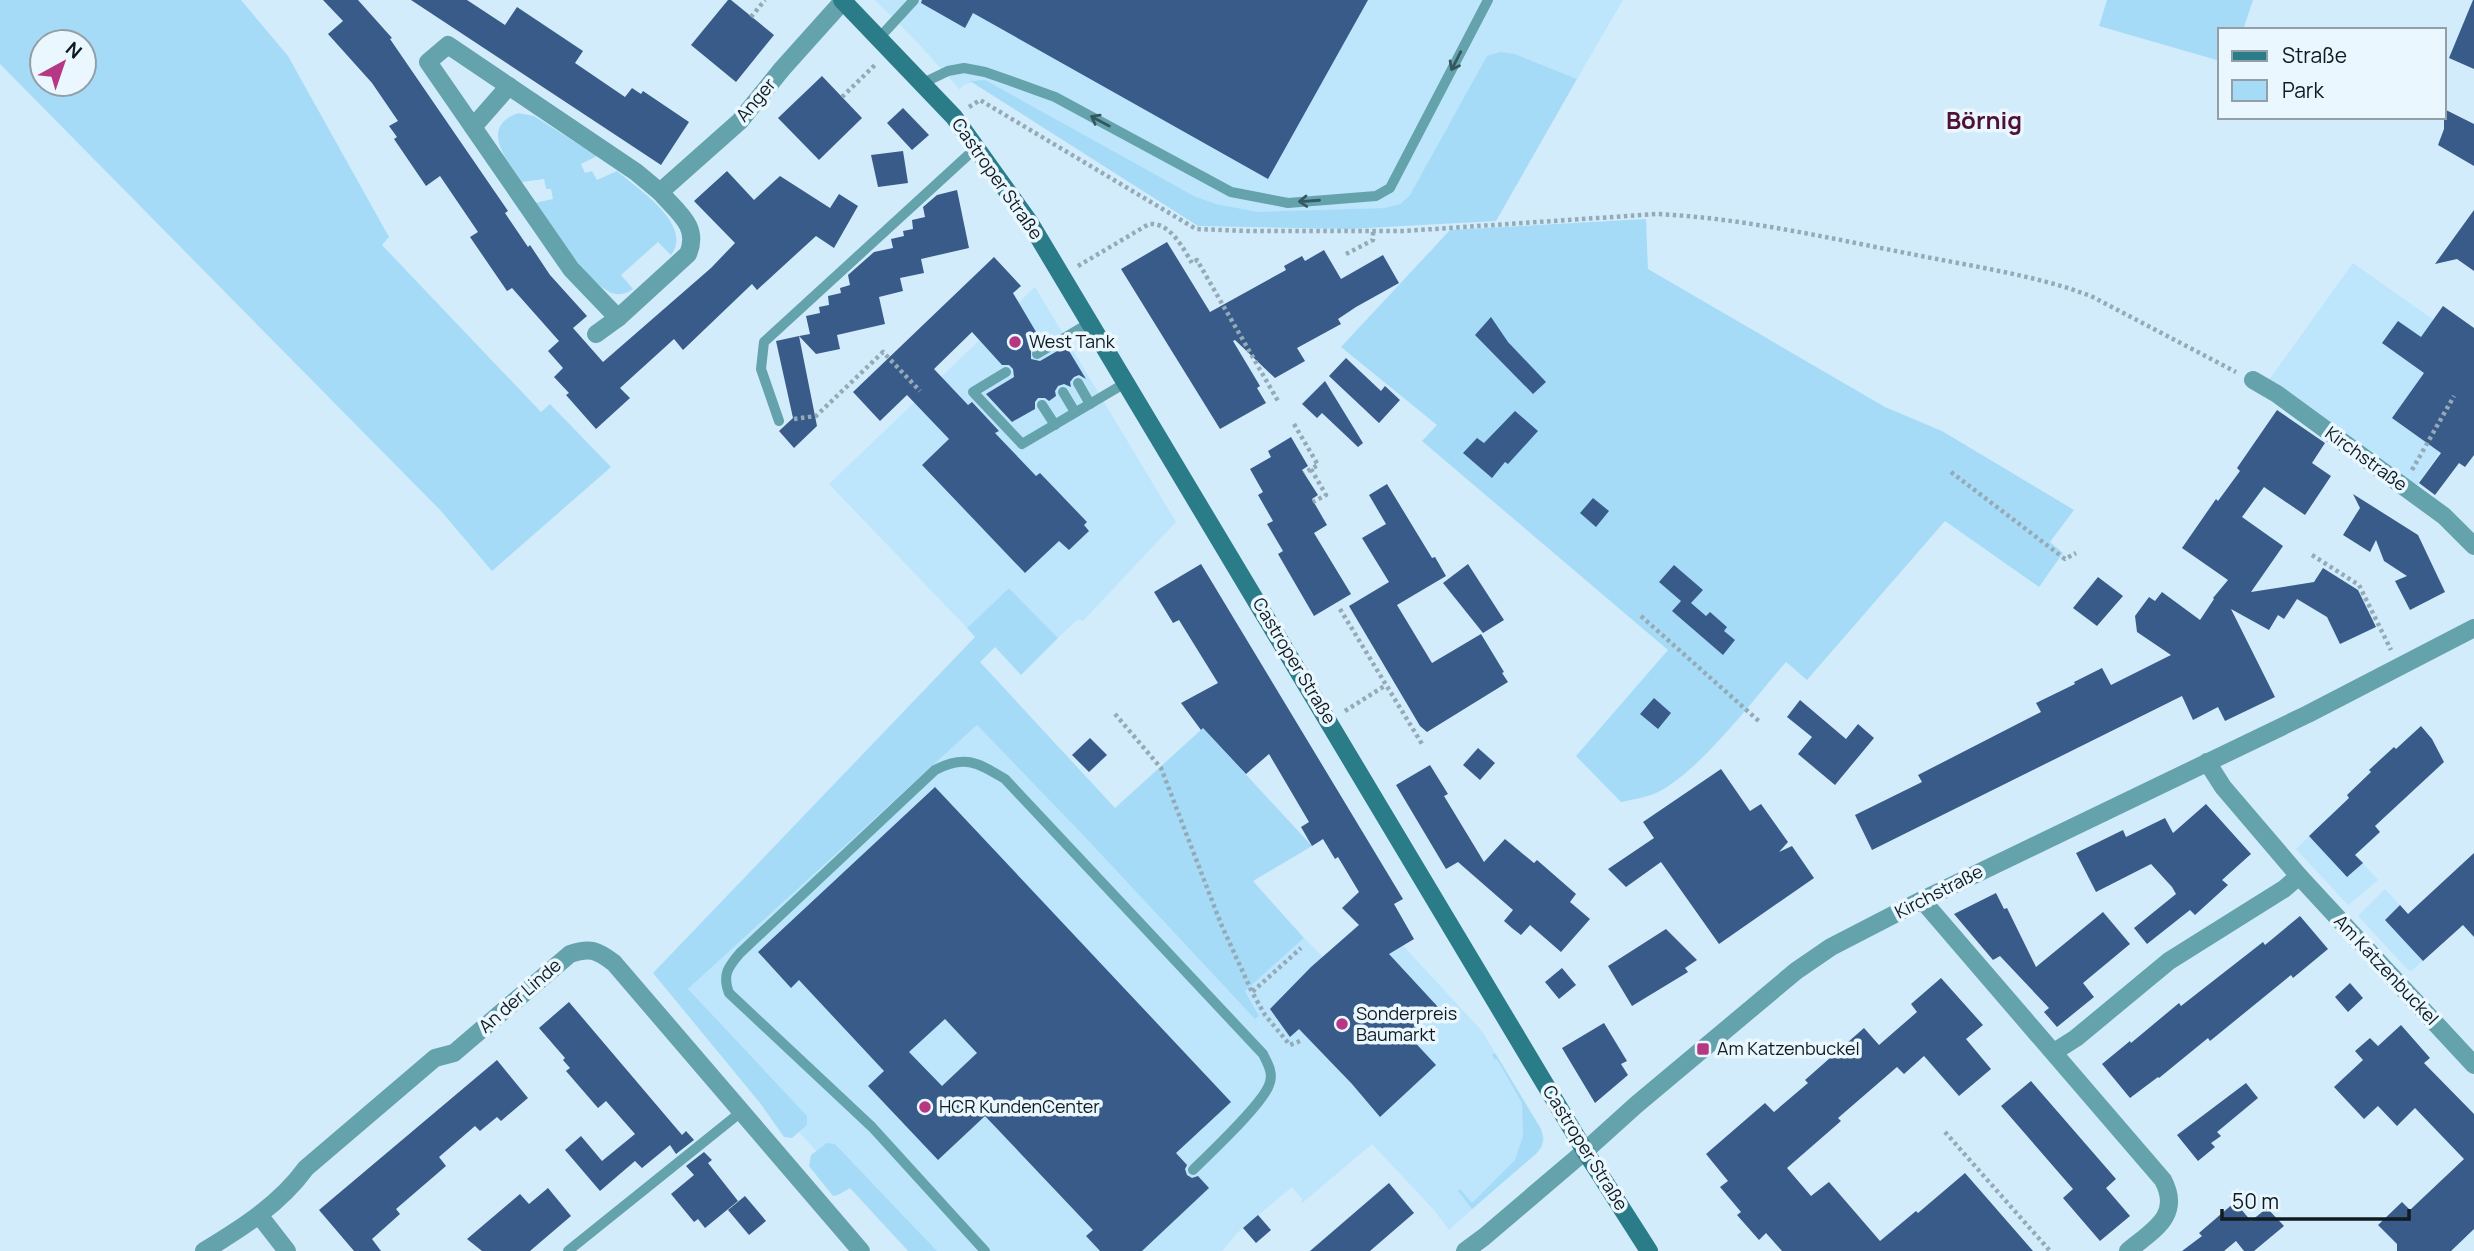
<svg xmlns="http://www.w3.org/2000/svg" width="2474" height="1251" font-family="Manrope,sans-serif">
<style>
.built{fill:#bde5fc}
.green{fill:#a6dbf8;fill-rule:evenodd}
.building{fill:#385b89;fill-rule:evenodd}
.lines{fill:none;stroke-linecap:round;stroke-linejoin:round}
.path{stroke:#95aab7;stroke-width:4.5;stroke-dasharray:3.5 3.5;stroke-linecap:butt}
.service{stroke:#64a2ac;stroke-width:10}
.minor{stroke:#64a2ac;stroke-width:18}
.secondary{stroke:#2a7c88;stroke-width:18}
.oneway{stroke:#355860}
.poi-dot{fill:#b63784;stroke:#eaf7fe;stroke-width:2.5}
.labels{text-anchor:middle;stroke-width:7;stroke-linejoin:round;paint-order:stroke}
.street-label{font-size:18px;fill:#0f1b21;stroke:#eaf7fe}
.poi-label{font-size:18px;fill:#0f1b21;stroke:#eaf7fe;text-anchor:start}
.district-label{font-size:24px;font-weight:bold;fill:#4f1237;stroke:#eaf7fe}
</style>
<rect width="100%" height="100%" fill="#d3ecfb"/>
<g class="built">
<polygon points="875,0 1623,0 1577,79 1515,54 1410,195 1400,204 1384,208 1258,213 1216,204 1194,196 977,80 962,86 960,90 918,43"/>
<polygon points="2353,263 2445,328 2441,450 2416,487 2266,384"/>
<polygon points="1035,287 1176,522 1083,621 1078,619 1058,638 1009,588 967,628 829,484"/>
<polygon points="977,725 1259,1015 1245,991 1304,938 1323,957 1372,912 1482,1031 1541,1129 1544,1138 1542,1147 1449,1230 1434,1210 1372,1144 1301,1204 1302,1199 1292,1187 1237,1233 1222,1251 937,1251 835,1144 817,1152 799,1132 807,1125 688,989"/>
<polygon points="2325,822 2378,880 2348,905 2296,849"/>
<polygon points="2385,889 2438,947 2410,972 2358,916"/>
</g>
<g class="green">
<path d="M 0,0 L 241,0 L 288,56 L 389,237 L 382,245 L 541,412 L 550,404 L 611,467 L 492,571 L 441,511 L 0,64 ZM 42,42 L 84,42 L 84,84 L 42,84 Z"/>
<polygon points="2107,0 2253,0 2243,30 2220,30 2220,61 2099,26"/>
<polygon points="1500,52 1515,54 1577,79 1496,221 1349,229 1198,226 970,81 985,80 1194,196 1216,204 1258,212 1384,208 1400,204 1410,195 1487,56"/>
<path d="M 518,113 L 534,116 L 597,156 L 581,164 L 585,173 L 592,171 L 597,180 L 617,171 C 638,189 694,225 671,255 L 658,242 L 621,275 L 633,289 C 625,295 616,296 608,291 C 582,277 552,227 535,203 L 553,199 L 551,189 L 546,189 L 544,179 L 522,182 C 508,161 478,128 518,113 Z"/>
<path d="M 1646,219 L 1648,269 L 1885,407 L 1942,431 L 2074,510 L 2050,542 L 2063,553 L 2039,587 L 1945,521 L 1807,680 L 1786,662 C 1754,699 1704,766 1662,790 C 1650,797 1635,799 1621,802 L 1576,756 L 1668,650 L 1422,441 L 1437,425 L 1341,347 L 1450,230 Z"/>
<polygon points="1009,588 1058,638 1021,675 995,647 980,662 1115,808 1203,728 1312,846 1253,881 1304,938 1245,991 1259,1016 1255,1019 1085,837 977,725 688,989 807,1116 807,1125 792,1138 784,1137 760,1103 653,973 975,637 967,628"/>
<path d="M 1495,1053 L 1541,1129 C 1544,1140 1543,1146 1536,1154 L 1472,1209 L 1458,1191 L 1460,1189 L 1472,1203 L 1515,1160 L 1523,1136 L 1522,1103 L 1497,1059 L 1495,1060 L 1492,1055 Z"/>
<polygon points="827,1143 835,1144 937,1251 908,1251 850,1188 838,1195 833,1196 809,1166 811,1155"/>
</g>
<g class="building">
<polygon points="323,0 358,0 392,38 390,39 508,211 505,213 528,247 530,245 550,275 587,316 573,328 603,362 711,268 735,243 694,201 727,171 754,200 780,176 830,208 839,194 858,206 834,248 816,236 757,290 752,284 683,350 674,339 620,388 630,398 596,429 566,395 569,393 554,377 563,368 548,351 559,341 512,288 507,291 470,237 478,232 440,176 426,186 394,139 397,137 389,126 398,121 372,83 328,34 343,21"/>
<polygon points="411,0 467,0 505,25 517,7 583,51 575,63 625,97 632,88 641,94 643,91 689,122 661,165"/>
<polygon points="728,0 731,0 774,35 736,82 691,45"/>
<polygon points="922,0 1368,0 1268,179 973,13 965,28 921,3"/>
<polygon points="2473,0 2474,0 2474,69 2449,58"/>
<polygon points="822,76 862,118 819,160 778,118"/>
<polygon points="903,108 929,135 912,150 887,123"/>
<polygon points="2444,109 2474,124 2474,166 2438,145 2444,129"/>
<polygon points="903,151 908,183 878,187 871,155"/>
<polygon points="957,190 969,248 921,259 924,273 900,278 903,291 879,297 885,324 837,335 840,349 816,354 799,336 810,334 806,316 820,313 819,307 829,305 828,296 841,293 840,288 850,285 848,275 874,252 893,248 891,239 904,236 903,231 913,229 912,220 925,217 923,207 937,195"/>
<polygon points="2474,210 2474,271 2457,259 2435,264"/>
<polygon points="1167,242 1210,312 1286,270 1284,266 1302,256 1305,261 1324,250 1341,279 1383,255 1399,283 1356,307 1338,319 1341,324 1297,348 1305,361 1275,378 1235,340 1233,341 1260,386 1257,388 1266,403 1220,429 1121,269"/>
<polygon points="994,257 1021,286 1013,293 1042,342 1031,350 1031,359 1040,361 1066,346 1086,379 1079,375 1074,377 1070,382 1071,387 1064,384 1058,386 1055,391 1056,396 1049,401 1045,398 1038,398 1035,402 1035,409 1012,422 986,394 1014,377 1013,369 1009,365 1002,365 972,332 934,369 968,405 972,402 999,431 995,433 1036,476 1040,473 1087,522 1084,525 1089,531 1069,550 1059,541 1025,573 922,465 949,439 907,395 880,421 853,392"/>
<polygon points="2443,306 2474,328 2474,455 2465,467 2459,463 2435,495 2419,483 2441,453 2392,418 2424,373 2382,343 2398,321 2421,337"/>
<polygon points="1491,317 1508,342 1546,382 1533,394 1475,335"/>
<polygon points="799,336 817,426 794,448 779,431 793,418 776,341"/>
<polygon points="1346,358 1381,391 1385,386 1400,400 1379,423 1329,376"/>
<polygon points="1325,381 1363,443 1358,447 1322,413 1317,418 1302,404"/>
<polygon points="2277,410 2325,443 2312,463 2331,476 2305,515 2264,487 2242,517 2283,546 2251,592 2314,582 2323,568 2358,590 2376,627 2340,644 2327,617 2297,599 2284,619 2278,615 2269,630 2231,609 2275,697 2225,721 2218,707 2193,720 2182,696 1872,850 1855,815 1922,782 1918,775 2041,712 2036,703 2075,684 2074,682 2102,668 2111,685 2171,655 2137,632 2135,616 2149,597 2155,601 2162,592 2200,620 2214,599 2213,598 2228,580 2182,548 2216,499 2218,501 2240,471 2237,468"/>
<polygon points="1515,411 1538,431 1508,464 1505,462 1492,478 1463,453 1477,438 1484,443"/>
<polygon points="1291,437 1308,466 1302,470 1318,495 1312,499 1327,525 1314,533 1351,594 1314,616 1278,554 1283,551 1267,524 1273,521 1258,495 1263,492 1250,469 1271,457 1268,451"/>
<polygon points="1387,484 1432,558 1435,557 1446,576 1397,605 1432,663 1481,634 1504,672 1502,673 1508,682 1427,732 1420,726 1349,606 1389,582 1362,538 1386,524 1369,495"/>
<polygon points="2353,494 2418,535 2445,592 2410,610 2395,581 2407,576 2384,561 2376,540 2370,552 2343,535 2360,508"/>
<polygon points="1593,498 1609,511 1596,527 1580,513"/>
<polygon points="1201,564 1403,899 1394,904 1414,939 1389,954 1438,1007 1408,1035 1436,1065 1380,1117 1352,1084 1299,1029 1290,1037 1270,1009 1311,967 1359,925 1342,908 1359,892 1338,857 1335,859 1323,839 1312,846 1301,827 1309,822 1269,754 1246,774 1203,728 1201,730 1181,703 1218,683 1179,620 1173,623 1154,592"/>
<polygon points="1468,564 1504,620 1483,633 1443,583"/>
<polygon points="1674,565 1703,590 1691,603 1706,616 1710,612 1727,627 1724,631 1735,640 1723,655 1672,611 1681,601 1659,582"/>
<polygon points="2098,577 2123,596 2097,626 2073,608"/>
<polygon points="1654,698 1671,713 1658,729 1640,714"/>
<polygon points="1800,700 1846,739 1858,724 1874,738 1835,785 1798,754 1812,737 1787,717"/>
<polygon points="2421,726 2432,739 2444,762 2375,826 2380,832 2355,855 2363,863 2347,877 2309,836 2349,798 2347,795 2371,772 2369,770 2394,747 2396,749"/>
<polygon points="1090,738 1107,755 1089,772 1072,755"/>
<polygon points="1478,748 1495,763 1480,780 1463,765"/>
<polygon points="1430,765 1448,794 1444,796 1484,862 1505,839 1534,863 1537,860 1576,894 1570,902 1590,919 1561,952 1530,925 1521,935 1512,928 1504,921 1513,910 1458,862 1446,869 1396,785"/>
<polygon points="1721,769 1750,811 1761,804 1788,842 1779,852 1792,846 1814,878 1719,944 1661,862 1626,887 1608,869 1654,838 1643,822"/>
<path d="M 935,787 L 1231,1102 L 1176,1153 L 1187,1165 L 1185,1169 L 1187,1175 L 1192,1178 L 1198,1176 L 1209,1188 L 1142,1251 L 1100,1251 L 1086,1236 L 1093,1230 L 985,1116 L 938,1160 L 868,1086 L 884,1071 L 799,980 L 791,988 L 758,952 ZM 945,1019 L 977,1053 L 942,1086 L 909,1052 Z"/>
<polygon points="2206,804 2251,854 2222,880 2228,885 2195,915 2190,910 2147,944 2134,928 2176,894 2172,887 2151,864 2096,892 2076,853 2123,830 2126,837 2165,818 2173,833"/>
<polygon points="2474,853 2474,937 2463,925 2423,961 2385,920 2400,905 2408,914"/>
<polygon points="1996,893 2004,909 2007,908 2036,967 2103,912 2130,944 2083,983 2094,997 2057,1027 2044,1012 2049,1008 2000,956 1993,960 1954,914"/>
<polygon points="2300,916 2328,949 2293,978 2291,975 2210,1041 2208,1038 2159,1078 2158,1077 2130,1098 2102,1064 2130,1041 2131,1043 2179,1003 2181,1006 2263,942 2265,945"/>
<polygon points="1666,929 1697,960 1685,968 1688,972 1632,1006 1608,966"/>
<polygon points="1562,968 1576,985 1559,999 1545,982"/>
<polygon points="1941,978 1983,1025 1966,1039 1991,1069 1959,1096 1924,1056 1904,1074 1897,1067 1838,1118 1841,1121 1787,1168 1811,1196 1829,1182 1880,1241 1916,1211 1918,1213 1965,1173 2033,1251 1782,1251 1766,1233 1759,1240 1737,1215 1741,1212 1720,1187 1728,1181 1706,1154 1765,1103 1774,1112 1808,1083 1805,1080 1864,1028 1879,1045 1917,1012 1911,1004"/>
<polygon points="2350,983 2363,998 2348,1012 2335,997"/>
<polygon points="569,1002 682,1135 686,1131 694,1140 676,1154 670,1145 642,1168 635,1161 600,1191 565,1150 581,1136 602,1161 635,1134 606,1101 598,1108 566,1071 570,1068 563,1060 565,1058 539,1028"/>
<polygon points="1604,1023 1627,1061 1621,1064 1628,1075 1595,1103 1562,1048"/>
<polygon points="2401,1025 2430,1058 2424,1063 2474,1114 2474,1229 2451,1251 2397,1251 2397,1244 2378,1225 2402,1202 2410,1210 2464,1159 2415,1108 2397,1126 2378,1106 2364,1119 2334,1087 2363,1060 2355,1051 2370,1038 2378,1046"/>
<polygon points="497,1060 528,1098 501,1121 497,1117 480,1131 475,1126 439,1157 446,1166 396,1209 400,1214 372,1239 381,1251 354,1251 319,1210"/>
<polygon points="2031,1081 2116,1179 2106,1188 2130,1216 2100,1241 2063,1198 2073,1189 2001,1106"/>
<polygon points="2246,1083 2258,1098 2217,1132 2221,1136 2211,1143 2215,1147 2198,1161 2177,1135"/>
<polygon points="704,1152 712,1160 708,1163 738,1201 705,1228 698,1219 694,1222 671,1194 694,1175 686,1166"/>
<polygon points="1389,1183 1414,1213 1370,1251 1310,1251"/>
<polygon points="548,1188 571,1216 530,1251 482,1251 467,1239 520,1194 529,1204"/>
<polygon points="745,1196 766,1221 749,1235 728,1210"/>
<polygon points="2235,1202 2251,1221 2267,1208 2284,1226 2254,1251 2244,1251 2236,1241 2224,1251 2182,1251 2202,1236 2199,1233"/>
<polygon points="1258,1215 1271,1230 1256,1243 1243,1228"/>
</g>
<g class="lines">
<g class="path">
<polyline points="751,17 765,0"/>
<polyline points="842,97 876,64"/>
<path d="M 969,107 L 980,100 L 1196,229 L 1247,231 L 1404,231 L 1657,214 C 1741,218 1824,237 1906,253 C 1960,264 2015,272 2068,288 L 2091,296 L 2236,372"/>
<polyline points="1346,254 1373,240 1373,231"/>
<path d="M 1078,266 L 1149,224 C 1170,222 1183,248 1192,263 L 1197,260 L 1278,401"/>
<polyline points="794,419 816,416 883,352 920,391"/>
<polyline points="1294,424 1318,465 1304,473"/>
<polyline points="1311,469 1326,495 1313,502"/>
<polyline points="2412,470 2454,396"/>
<polyline points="1951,472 2065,559 2076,553"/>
<polyline points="2312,555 2359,585 2391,650"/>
<polyline points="1340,609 1422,744"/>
<polyline points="1641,616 1761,723"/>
<polyline points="1345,711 1386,685"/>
<polyline points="1115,714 1161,768 1221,924 1252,992"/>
<polyline points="1300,1041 1290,1045 1265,1015 1252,992 1301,948"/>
<polyline points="1945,1132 2050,1251"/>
</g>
<g class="service">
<polyline points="880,37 914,0"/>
<polyline points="923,83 948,71 964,68 985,72 1008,80 1055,97 1231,192 1288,203 1376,196 1390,188 1488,0"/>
<polyline points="1037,354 1091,322"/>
<polyline points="1006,372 973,392 1022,444 1127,382"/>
<polyline points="1078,383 1090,404"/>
<polyline points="1063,392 1075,412"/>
<polyline points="1042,405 1055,425"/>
<polyline points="779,421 761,369 764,342 977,147"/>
<polyline points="568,1251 741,1112"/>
<path d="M 985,1251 L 872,1127 L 729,993 C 722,975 728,967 740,953 L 935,770 C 965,754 978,763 1005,779 L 1263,1054 C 1268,1064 1274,1074 1269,1085 C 1262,1105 1210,1153 1193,1170"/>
</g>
<g class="minor">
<polyline points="473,127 509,86"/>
<polyline points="618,318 571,269 428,62 448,45 636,172 660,192"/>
<path d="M 596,334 L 618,318 L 688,254 C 700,226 677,212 660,192 L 740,121 L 782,69 L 843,1"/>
<polyline points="2253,380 2277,394 2444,516 2474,546"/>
<polyline points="2207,762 2223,787 2299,876 2474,1065"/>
<path d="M 1922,900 L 2163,1180 C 2182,1216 2153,1230 2128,1251"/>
<polyline points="2054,1052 2076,1038 2169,961 2284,889 2299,876"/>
<polyline points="259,1215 287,1251"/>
<path d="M 204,1251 C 242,1228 280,1204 306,1168 L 435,1058 L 454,1053 L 570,954 C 590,947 597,950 614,963 L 861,1251"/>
<polyline points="1465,1251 1484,1237 1585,1151 1636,1105 1796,971 1831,947 1922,900 2308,714 2474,628"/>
</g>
<polyline class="secondary" points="842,0 954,117 1030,223 1585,1151 1649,1251"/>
</g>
<defs><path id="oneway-shaft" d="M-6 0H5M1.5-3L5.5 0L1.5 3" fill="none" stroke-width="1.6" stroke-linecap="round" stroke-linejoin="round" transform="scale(1.75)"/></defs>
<g class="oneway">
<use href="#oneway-shaft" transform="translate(1456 61) rotate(117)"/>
<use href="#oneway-shaft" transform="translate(1100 121) rotate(-152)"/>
<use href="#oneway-shaft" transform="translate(1309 201) rotate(176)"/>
</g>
<g class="poi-dot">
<circle cx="1015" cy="342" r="7"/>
<circle cx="1342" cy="1024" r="7"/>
<rect x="1696" y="1042" width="14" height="14" rx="3.5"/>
<circle cx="925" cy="1107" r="7"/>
</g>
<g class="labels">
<g class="street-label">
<text transform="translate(756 100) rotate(-50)" y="6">Anger</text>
<text transform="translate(997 179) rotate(55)" y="6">Castroper Straße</text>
<text transform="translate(2366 459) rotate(36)" y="6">Kirchstraße</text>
<text transform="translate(1294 661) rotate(59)" y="6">Castroper Straße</text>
<text transform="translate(1939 892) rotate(-27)" y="6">Kirchstraße</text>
<text transform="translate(2386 970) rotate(47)" y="6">Am Katzenbuckel</text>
<text transform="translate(520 996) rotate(-41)" y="6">An der Linde</text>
<text transform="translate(1585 1148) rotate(58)" y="6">Castroper Straße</text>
</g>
<g class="poi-label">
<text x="1029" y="348">West Tank</text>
<text x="1356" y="1020">Sonderpreis<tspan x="1356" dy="21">Baumarkt</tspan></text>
<text x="1717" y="1055">Am Katzenbuckel</text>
<text x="939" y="1113">HCR KundenCenter</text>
</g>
<g class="district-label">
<text x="1984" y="129">Börnig</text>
</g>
</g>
<rect x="2218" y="28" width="228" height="91" fill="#eaf7fe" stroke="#929fa6" stroke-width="2"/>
<rect x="2232" y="51" width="35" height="10" fill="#2a7c88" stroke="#929fa6" stroke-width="2"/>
<text x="2282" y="63" font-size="21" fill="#0f1b21">Straße</text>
<rect x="2232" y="80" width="35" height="21" fill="#a6dbf8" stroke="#929fa6" stroke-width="2"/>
<text x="2282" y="98" font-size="21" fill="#0f1b21">Park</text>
<g transform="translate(63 63) rotate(40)"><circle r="33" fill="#eaf7fe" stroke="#929fa6" stroke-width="2"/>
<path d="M0-5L12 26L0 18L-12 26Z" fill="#b63784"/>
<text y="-10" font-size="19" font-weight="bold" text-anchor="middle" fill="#0f1b21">N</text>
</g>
<path d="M2222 1209v10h187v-10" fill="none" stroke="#0f1b21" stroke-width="3.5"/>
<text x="2232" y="1209" font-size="21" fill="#0f1b21" stroke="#eaf7fe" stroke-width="5" paint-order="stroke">50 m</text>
</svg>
